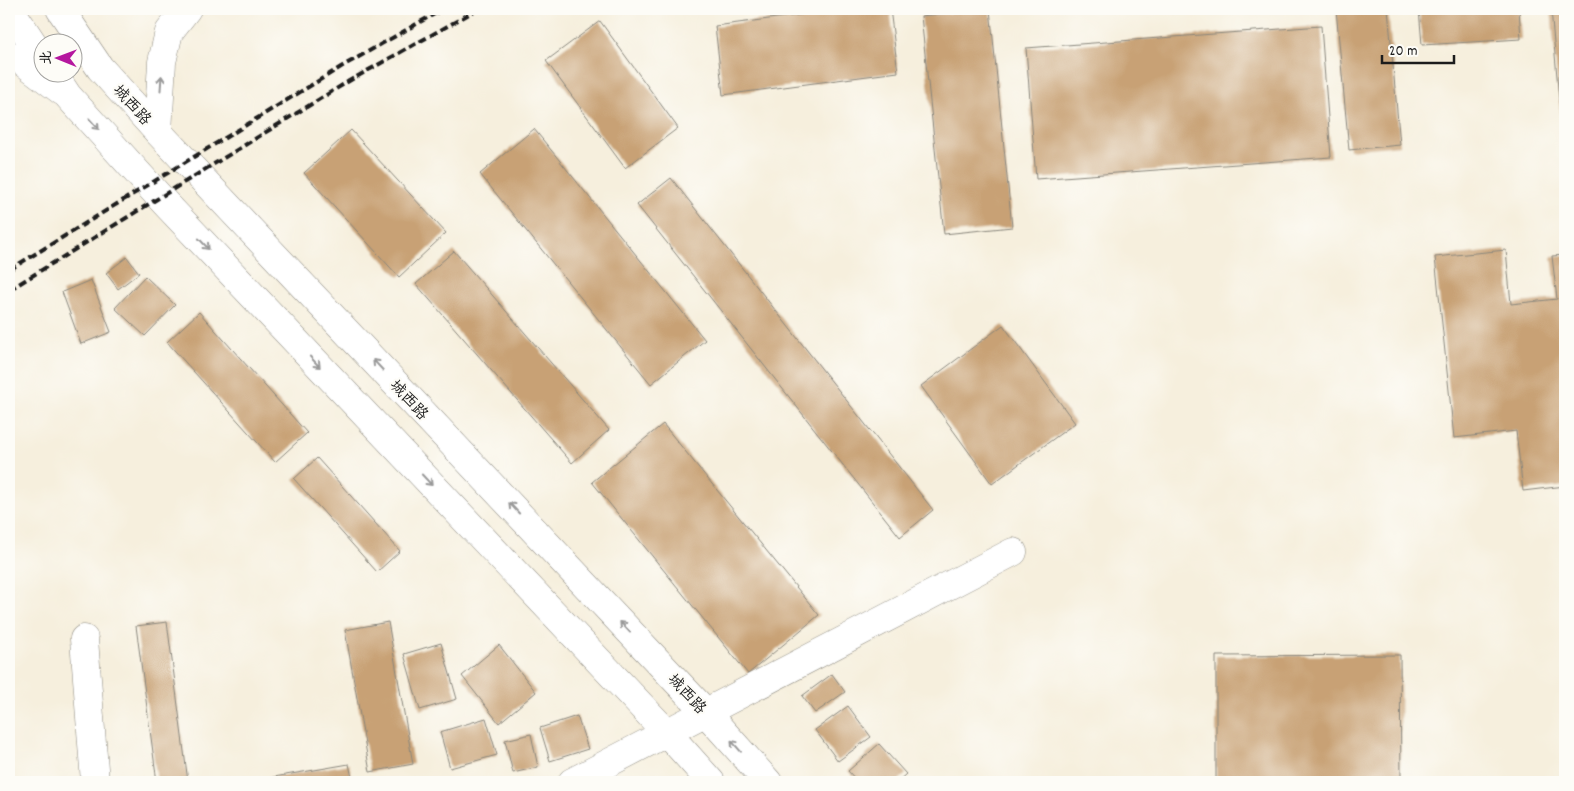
<svg xmlns="http://www.w3.org/2000/svg" width="1574" height="791" font-family="Dekko,'LXGW WenKai TC',sans-serif">
<style>
.building{fill:#c8a174}
.lines{fill:none;stroke-linecap:round;stroke-linejoin:round}
.street-casing{stroke:#89867c;stroke-width:29}
.secondary-casing{stroke:#89867c;stroke-width:29}
.street{stroke:#fff;stroke-width:28}
.secondary{stroke:#fff;stroke-width:28}
.rail{stroke:#1c1c1c;stroke-width:4;stroke-dasharray:8 4;stroke-linecap:butt}
.oneway{stroke:#999}
.labels{text-anchor:middle;stroke-width:4.5;stroke-linejoin:round;paint-order:stroke}
.street-label{font-size:16px;fill:#1c1c1c;stroke:#fdfcf7}
</style>
<rect width="100%" height="100%" fill="#fdfcf7"/>
<filter id="ink" filterUnits="userSpaceOnUse"><feTurbulence type="fractalNoise" baseFrequency=".02" numOctaves="2"/><feDisplacementMap in="SourceGraphic" scale="10" xChannelSelector="R" yChannelSelector="G"/><feConvolveMatrix kernelMatrix="1 2 1 2 8 2 1 2 1" color-interpolation-filters="sRGB"/></filter>
<filter id="wash" filterUnits="userSpaceOnUse"><feTurbulence type="fractalNoise" baseFrequency=".0096" numOctaves="4" result="noise"/><feDisplacementMap in="SourceGraphic" scale="20" xChannelSelector="R" yChannelSelector="G"/><feGaussianBlur stdDeviation="1.12" result="paint"/><feColorMatrix in="noise" values="0 0 0 0 0 0 0 0 0 0 0 0 0 0 0 0 0 1.4 0 .05"/><feComposite in="paint" operator="in"/></filter>
<g filter="url(#wash)">
<rect width="100%" height="100%" fill="#f6efdd"/>
<g id="blocks">
<g class="building">
<polygon points="846,9 890,9 898,72 723,95 715,26"/>
<polygon points="990,9 1012,227 944,234 921,16"/>
<polygon points="1336,9 1388,9 1400,145 1349,150"/>
<polygon points="1419,9 1519,9 1521,39 1422,45"/>
<polygon points="1551,9 1565,9 1565,156 1564,156"/>
<polygon points="600,21 678,128 625,168 546,61"/>
<polygon points="1321,26 1331,157 1036,179 1026,48"/>
<polygon points="534,129 705,340 651,384 480,174"/>
<polygon points="351,130 446,233 399,277 304,173"/>
<polygon points="671,178 933,510 900,537 637,205"/>
<polygon points="1506,250 1511,304 1557,299 1552,256 1565,255 1565,486 1523,491 1516,431 1454,438 1435,257"/>
<polygon points="454,251 609,430 572,463 416,284"/>
<polygon points="127,257 139,273 118,289 106,273"/>
<polygon points="145,276 175,305 145,336 115,308"/>
<polygon points="91,280 111,332 81,344 62,292"/>
<polygon points="199,312 307,433 275,462 167,342"/>
<polygon points="1003,325 1075,423 992,484 921,386"/>
<polygon points="663,424 819,615 748,674 592,482"/>
<polygon points="317,458 400,551 377,572 294,479"/>
<polygon points="167,622 188,782 157,782 136,626"/>
<polygon points="388,622 413,764 370,772 345,630"/>
<polygon points="441,643 457,699 420,710 404,654"/>
<polygon points="499,645 536,692 499,723 462,676"/>
<polygon points="1400,655 1401,782 1216,782 1216,656"/>
<polygon points="832,674 845,692 815,713 802,696"/>
<polygon points="848,706 871,737 838,761 815,730"/>
<polygon points="577,716 588,749 550,761 540,728"/>
<polygon points="486,718 497,755 450,768 440,732"/>
<polygon points="531,734 538,767 513,773 505,740"/>
<polygon points="879,744 906,774 897,782 858,782 848,771"/>
<polygon points="349,764 353,782 251,782 251,781"/>
</g>
</g>
</g>
<g filter="url(#ink)">
<use href="#blocks" fill-opacity="0" stroke="#89867c" stroke-width="1"/>
<g class="lines">
<g class="street-casing">
<g id="street">
<polyline points="84,639 95,782"/>
<polyline points="572,782 1013,552"/>
</g>
</g>
<g class="secondary-casing">
<g id="secondary">
<polyline points="10,9 42,57"/>
<polyline points="60,9 100,68 158,132 699,705 768,782"/>
<polyline points="9,55 22,61 63,92"/>
<polyline points="52,72 68,96 165,203 668,734 711,782"/>
<polyline points="158,132 162,62 169,32 187,9"/>
</g>
</g>
<use href="#street" class="street"/>
<use href="#secondary" class="secondary"/>
<g class="rail">
<polyline points="9,270 341,67 443,9"/>
<polyline points="9,290 349,81 478,9"/>
</g>
</g>
<defs><path id="oneway-shaft" d="M-6 0H5M1.5-3L5.5 0L1.5 3" fill="none" stroke-width="1.6" stroke-linecap="round" stroke-linejoin="round" transform="scale(1.25)"/></defs>
<g class="oneway">
<use href="#oneway-shaft" transform="translate(161 83) rotate(-86)"/>
<use href="#oneway-shaft" transform="translate(94 124) rotate(48)"/>
<use href="#oneway-shaft" transform="translate(204 244) rotate(47)"/>
<use href="#oneway-shaft" transform="translate(315 362) rotate(47)"/>
<use href="#oneway-shaft" transform="translate(378 365) rotate(-133)"/>
<use href="#oneway-shaft" transform="translate(427 480) rotate(47)"/>
<use href="#oneway-shaft" transform="translate(514 508) rotate(-133)"/>
<use href="#oneway-shaft" transform="translate(625 627) rotate(-133)"/>
<use href="#oneway-shaft" transform="translate(736 746) rotate(-131)"/>
</g>
</g>
<g class="labels">
<g class="street-label">
<text transform="translate(133 104) rotate(48)" y="6">城西路</text>
<text transform="translate(410 399) rotate(47)" y="6">城西路</text>
<text transform="translate(688 693) rotate(47)" y="6">城西路</text>
</g>
</g>
<rect width="1574" height="791" fill="none" stroke="#fdfcf7" stroke-width="30"/>
<g transform="translate(58 58) rotate(271)"><circle r="24" fill="#fdfcf7" stroke="#a3a29f"/>
<path d="M0-4L9 19L0 12L-9 19Z" fill="#b5179e"/>
<text y="-8" font-size="14" font-weight="bold" text-anchor="middle" fill="#1c1c1c">北</text>
</g>
<path d="M1382 55v8h72v-8" fill="none" stroke="#1c1c1c" stroke-width="2.5"/>
<text x="1389" y="55" font-size="15" fill="#1c1c1c" stroke="#fdfcf7" stroke-width="4" paint-order="stroke">20 m</text>
</svg>
